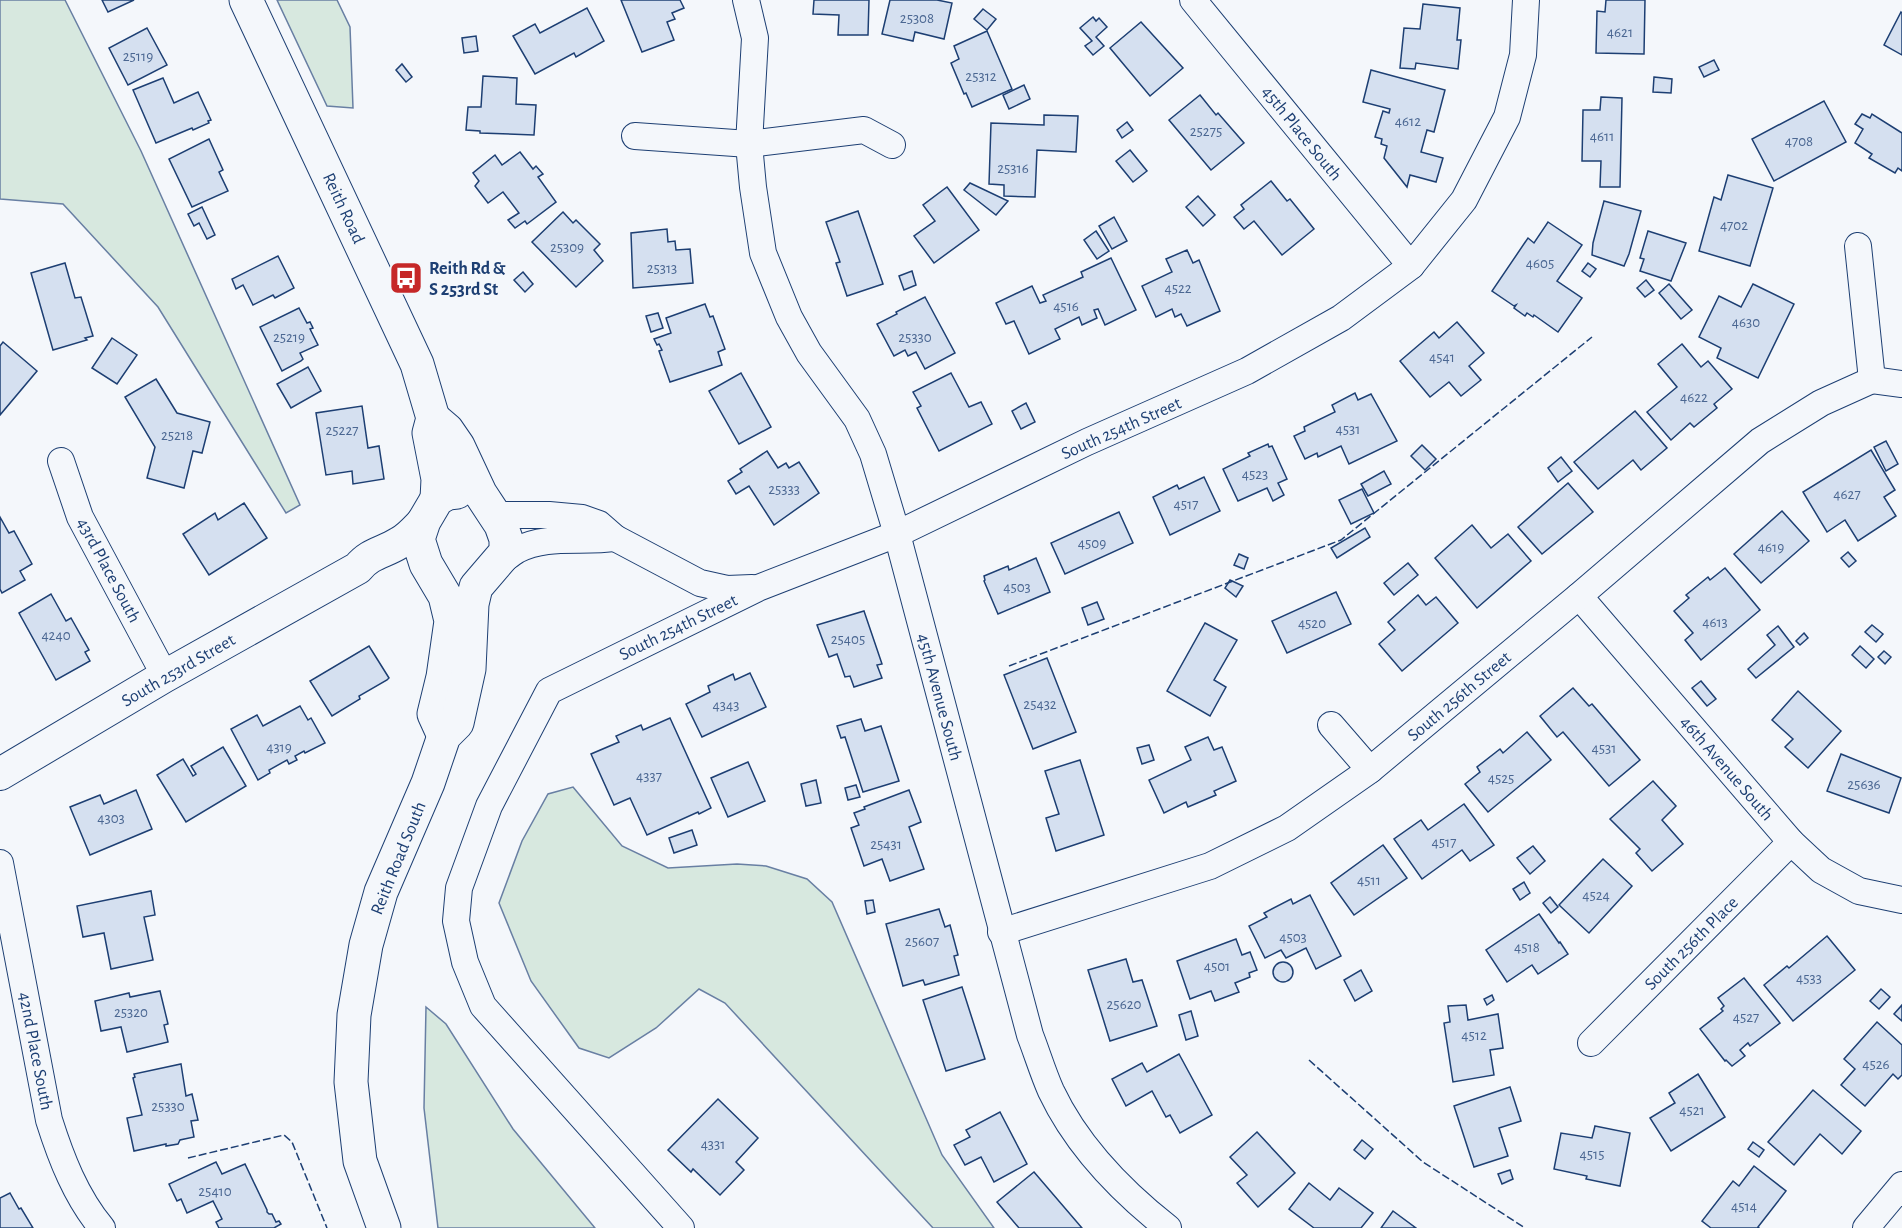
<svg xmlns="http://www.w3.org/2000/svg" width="1902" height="1228" font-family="'Alegreya Sans',sans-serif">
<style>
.green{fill:#d7e8df;stroke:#687fa3;stroke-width:1.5}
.building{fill:#d5e0f0;stroke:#1d3f73;stroke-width:1.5}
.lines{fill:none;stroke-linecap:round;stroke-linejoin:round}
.minor-casing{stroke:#1d3f73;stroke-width:28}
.tertiary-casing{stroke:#1d3f73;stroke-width:34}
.secondary-casing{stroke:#1d3f73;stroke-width:35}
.minor{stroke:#f4f7fb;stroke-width:26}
.tertiary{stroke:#f4f7fb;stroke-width:32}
.secondary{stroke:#f4f7fb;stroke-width:33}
.fence{stroke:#1d3f73;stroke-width:1.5;stroke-dasharray:8 3;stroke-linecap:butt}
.labels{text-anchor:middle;stroke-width:4.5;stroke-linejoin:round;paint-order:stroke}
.number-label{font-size:15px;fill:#4b6792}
.street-label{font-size:18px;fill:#1d3f73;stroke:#f4f7fb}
.poi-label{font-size:18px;font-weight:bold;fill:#1d3f73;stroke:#f4f7fb;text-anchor:start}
</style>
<rect width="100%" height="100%" fill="#f4f7fb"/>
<g class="green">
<polygon points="0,0 65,0 141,151 300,505 286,513 158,307 63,204 0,199"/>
<polygon points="277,0 337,0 350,27 353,108 327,106"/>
<polygon points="573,787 622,846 668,868 737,864 766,866 807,879 832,902 942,1155 994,1228 933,1228 725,1003 699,989 656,1028 609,1058 579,1048 531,981 499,903 522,841 548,794"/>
<polygon points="426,1007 446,1024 513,1129 595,1228 438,1228 424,1108"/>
</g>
<g class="building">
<polygon points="102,0 134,0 108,12"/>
<polygon points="621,0 680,0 684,8 672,13 675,19 667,22 674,40 642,52"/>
<polygon points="814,0 869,0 868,35 838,35 839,15 813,14"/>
<polygon points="890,0 937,0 952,3 944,39 915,32 913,41 882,34"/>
<polygon points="1606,0 1645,0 1644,54 1596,53 1597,11 1605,12"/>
<polygon points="1423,4 1460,8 1457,40 1461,40 1458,69 1416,63 1415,69 1400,68 1404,28 1420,29"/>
<polygon points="587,8 604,41 576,57 574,53 535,74 513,36 535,24 540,33"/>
<polygon points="983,9 996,19 987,30 974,19"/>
<polygon points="1901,12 1902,13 1902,55 1884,45"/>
<polygon points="1093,17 1096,21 1099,18 1107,27 1096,37 1104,46 1093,55 1085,46 1092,41 1080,28"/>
<polygon points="1141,22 1183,68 1150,96 1110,48"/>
<polygon points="147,28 167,65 128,85 109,48"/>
<polygon points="987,31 1012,89 972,107 966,93 964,94 951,63 959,59 954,46"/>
<polygon points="476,36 478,51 464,53 462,38"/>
<polygon points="1714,60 1719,70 1704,77 1699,67"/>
<polygon points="402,64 412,77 406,82 396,70"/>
<polygon points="1371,70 1445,90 1434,132 1427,130 1421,152 1443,158 1436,182 1410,175 1407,187 1384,158 1387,146 1381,144 1382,139 1375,137 1383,111 1389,113 1390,109 1363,102"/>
<polygon points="483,76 517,78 516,104 536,105 534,135 480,133 480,131 466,130 468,107 481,107"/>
<polygon points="1654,77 1672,79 1671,93 1653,92"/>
<polygon points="163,78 174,103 198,92 211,120 208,121 209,123 193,130 192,128 156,143 133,90"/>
<polygon points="1024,85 1030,99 1009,109 1003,95"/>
<polygon points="1200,95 1216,115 1218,113 1244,143 1211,170 1169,120"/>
<polygon points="1601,97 1622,98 1620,187 1600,187 1601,161 1582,161 1583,110 1600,110"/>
<polygon points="1824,101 1846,142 1774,181 1752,139"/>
<polygon points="1862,114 1870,118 1872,114 1902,133 1902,171 1898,168 1895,173 1869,158 1872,154 1855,143 1863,129 1855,124"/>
<polygon points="1044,115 1078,116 1076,152 1037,150 1035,197 1004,196 1004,185 989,184 991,123 1044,125"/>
<polygon points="1127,122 1133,130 1122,138 1117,130"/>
<polygon points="209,139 223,170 219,172 228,191 192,207 169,159"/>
<polygon points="1130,150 1147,171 1133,182 1116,161"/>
<polygon points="520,152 533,169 536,166 543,174 538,177 556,202 527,224 525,221 515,228 508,220 519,213 503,192 488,203 475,186 479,181 473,173 495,155 502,165"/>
<polygon points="1728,175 1773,188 1750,266 1699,251 1714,197 1721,200"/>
<polygon points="1271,181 1287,201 1290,199 1314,229 1282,255 1254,221 1244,229 1234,217 1244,209 1241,205"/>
<polygon points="970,183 1008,201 996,215 964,190"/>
<polygon points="947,187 979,230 934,263 914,236 935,221 923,205"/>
<polygon points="1198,196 1215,215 1203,226 1186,207"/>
<polygon points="1604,201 1641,211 1629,254 1624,266 1592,255 1593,243"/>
<polygon points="202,207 215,235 207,239 199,223 194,226 188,214"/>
<polygon points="858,211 883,284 847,296 836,263 840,262 826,222"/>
<polygon points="563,212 573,223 576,220 600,244 594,250 603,261 576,287 532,242"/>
<polygon points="1114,217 1127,241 1112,249 1099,226"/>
<polygon points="1548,222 1582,245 1557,281 1582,298 1558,332 1534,315 1533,317 1527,313 1525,316 1514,308 1516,305 1514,306 1492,291 1528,238 1534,243"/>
<polygon points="667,229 668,242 675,241 676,250 690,249 693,283 633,288 631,233"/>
<polygon points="1096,231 1109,251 1097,259 1084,240"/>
<polygon points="1648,231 1686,243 1671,281 1640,271 1644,259 1640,258"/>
<polygon points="1187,250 1193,263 1199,260 1220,311 1187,326 1181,314 1175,317 1172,309 1156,317 1142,286 1172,272 1166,259"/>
<polygon points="278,256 294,288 275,298 273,295 253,305 243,285 236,289 232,279"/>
<polygon points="1111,258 1136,310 1105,325 1098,309 1094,310 1097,318 1082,325 1079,317 1055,329 1060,339 1029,354 1014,321 1006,324 996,303 1032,286 1040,303 1046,301 1043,295 1083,277 1081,272"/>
<polygon points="65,263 75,298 81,297 93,336 85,338 87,340 53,350 31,273"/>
<polygon points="1588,263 1596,269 1590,277 1582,271"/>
<polygon points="912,271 916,285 904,290 899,276"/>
<polygon points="523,272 533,284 525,292 514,280"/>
<polygon points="1646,280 1654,290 1645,297 1637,288"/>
<polygon points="1669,284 1692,310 1681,319 1659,293"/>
<polygon points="1753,284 1794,304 1758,378 1717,358 1721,348 1699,337 1719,296 1741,307"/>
<polygon points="925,297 955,353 925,369 916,352 908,356 905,350 894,356 877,324 897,314 896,312"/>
<polygon points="705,304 710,317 713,316 725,349 718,352 722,365 670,382 659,351 662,350 659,344 657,345 654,339 671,333 666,318"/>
<polygon points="299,308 307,323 310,322 313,328 310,329 318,345 300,353 303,359 301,361 282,371 260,327"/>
<polygon points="658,313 663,328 651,332 646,316"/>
<polygon points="1457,322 1484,353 1469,366 1481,380 1461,396 1449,382 1430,397 1400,361 1434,332 1439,338"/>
<polygon points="112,338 137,355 117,384 92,368"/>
<polygon points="3,342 37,371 0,415 0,346"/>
<polygon points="1682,344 1701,367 1708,361 1732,389 1714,404 1717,408 1694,427 1690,423 1671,440 1647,412 1677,387 1658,364"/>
<polygon points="308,367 321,391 291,408 277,384"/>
<polygon points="741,373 771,427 739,444 709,391"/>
<polygon points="951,373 969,407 981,402 992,424 939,451 917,408 921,406 913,392"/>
<polygon points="156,379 177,413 210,422 202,453 193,451 184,488 147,478 155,447 125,397"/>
<polygon points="1355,393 1358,400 1371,394 1397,441 1349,464 1341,446 1318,457 1317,453 1305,459 1294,436 1305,431 1304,427 1335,412 1332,405"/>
<polygon points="1026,403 1035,422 1021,429 1012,411"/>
<polygon points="362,406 368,448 379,446 384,479 353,484 352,471 326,475 316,413"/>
<polygon points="1635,411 1667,448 1641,470 1633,460 1598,489 1574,462"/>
<polygon points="1886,441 1898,464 1886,471 1874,447"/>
<polygon points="1268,444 1269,447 1272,446 1287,479 1278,483 1284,495 1273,501 1267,488 1238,501 1223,469 1250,456 1248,453"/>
<polygon points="1422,445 1436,459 1425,470 1411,456"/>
<polygon points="1871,450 1895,490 1884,497 1896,516 1858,541 1845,520 1827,532 1803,492"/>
<polygon points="767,451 778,468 786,463 789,468 799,462 819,493 774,525 749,486 736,494 728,481 742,472 740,469"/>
<polygon points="1561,457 1572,471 1558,482 1548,468"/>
<polygon points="1384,471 1391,484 1368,496 1361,484"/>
<polygon points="1204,477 1220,511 1170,535 1153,497 1177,485 1179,489"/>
<polygon points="1568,483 1593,512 1542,554 1518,527"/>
<polygon points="1362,489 1374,513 1351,524 1339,500"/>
<polygon points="244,503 267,538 209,575 183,534 215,513 218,520"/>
<polygon points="1782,511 1809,541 1761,583 1734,554"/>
<polygon points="1119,512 1133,543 1065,574 1051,543"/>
<polygon points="0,517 9,533 14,531 32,564 20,571 25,580 2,593 0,589"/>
<polygon points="1472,525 1491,548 1508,534 1531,561 1477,608 1435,558"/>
<polygon points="1365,528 1370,537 1337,558 1331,548"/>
<polygon points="1848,552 1856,561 1849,567 1841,558"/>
<polygon points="1239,554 1248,558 1244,569 1234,565"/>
<polygon points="1036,558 1050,592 998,614 984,581 985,580 984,576 1008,566 1009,570"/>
<polygon points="1408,563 1418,575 1394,595 1384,583"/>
<polygon points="1725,568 1760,610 1701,660 1685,640 1693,633 1674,611 1689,598 1686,595 1708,577 1710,580"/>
<polygon points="1230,580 1243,586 1236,597 1225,588"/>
<polygon points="1336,592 1351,624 1287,653 1272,621"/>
<polygon points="51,594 66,621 71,618 89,650 85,652 90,661 56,680 19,613"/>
<polygon points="1418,595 1426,605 1436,597 1458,623 1402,671 1379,644 1395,630 1388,622"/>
<polygon points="1097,602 1104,619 1088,625 1082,608"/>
<polygon points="864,611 882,664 877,665 882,678 854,687 850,676 845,677 837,654 829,657 817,625"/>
<polygon points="1205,623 1237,640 1214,680 1226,687 1210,716 1167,691"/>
<polygon points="1872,625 1883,634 1876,642 1865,632"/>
<polygon points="1778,626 1794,647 1756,678 1748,669 1775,645 1767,635"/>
<polygon points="1804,633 1808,638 1800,645 1796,641"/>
<polygon points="369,646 389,678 387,680 359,696 360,699 332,716 310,681"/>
<polygon points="1860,646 1874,659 1866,668 1852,655"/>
<polygon points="1884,651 1891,657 1885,664 1878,657"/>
<polygon points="1047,658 1076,732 1033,749 1004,675"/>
<polygon points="750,673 766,707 702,737 686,704 710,692 708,686 733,674 735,680"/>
<polygon points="1701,681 1716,699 1707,706 1692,688"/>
<polygon points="1573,688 1589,706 1592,704 1640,760 1609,786 1563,732 1557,737 1540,716"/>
<polygon points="1798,691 1841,731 1808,768 1785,747 1793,739 1772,720"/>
<polygon points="300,706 308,720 311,718 325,743 305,753 304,751 295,756 297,760 289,764 287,760 269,770 270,773 258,780 231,729 257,715 263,726"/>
<polygon points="670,718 711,808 699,814 698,812 647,835 630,798 614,805 591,754 619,742 616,736 641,725 643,730"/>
<polygon points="861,719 865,731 881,726 899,781 863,792 845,737 841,738 837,726"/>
<polygon points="1527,732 1551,760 1488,812 1465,784 1480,772 1477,767 1500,749 1503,753"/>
<polygon points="1208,737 1214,750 1222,747 1236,781 1214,791 1216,795 1188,807 1186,802 1164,813 1149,780 1191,760 1185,747"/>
<polygon points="1149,745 1154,760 1142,764 1137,748"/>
<polygon points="223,747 246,786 186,822 157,775 183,759 193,776 196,774 191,766"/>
<polygon points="1841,754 1901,778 1889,813 1827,791"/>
<polygon points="1080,760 1104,835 1056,851 1046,818 1059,814 1045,771"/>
<polygon points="748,762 765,801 728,817 711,778"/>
<polygon points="816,780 821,803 806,806 801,784"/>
<polygon points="1653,781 1676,806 1662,820 1683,844 1652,871 1636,853 1640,849 1610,819"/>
<polygon points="856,785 860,797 848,800 845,788"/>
<polygon points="136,790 152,829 90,855 70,807 100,795 104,804"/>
<polygon points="909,790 921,822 909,827 924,869 890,881 882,859 864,866 851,828 859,825 854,813 865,809 864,807"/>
<polygon points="1464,804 1494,845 1470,861 1462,850 1422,879 1394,839 1421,820 1428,830"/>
<polygon points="692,830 697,845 674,853 669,838"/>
<polygon points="1383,845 1407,878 1354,915 1331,883"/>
<polygon points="1533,846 1545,861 1530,874 1517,858"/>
<polygon points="1603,859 1632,886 1589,933 1559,905"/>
<polygon points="1524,882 1530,893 1520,900 1513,889"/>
<polygon points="151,891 155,915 144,917 153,960 111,969 104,933 83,937 77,906"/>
<polygon points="1310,895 1341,956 1316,969 1306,948 1286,958 1281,950 1265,958 1249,926 1267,917 1264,913 1291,899 1293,904"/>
<polygon points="1550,897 1558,907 1551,913 1543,903"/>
<polygon points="873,900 875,912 867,914 865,901"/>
<polygon points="939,909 945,927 950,925 958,955 954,956 959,975 925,985 923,980 903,986 886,924"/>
<polygon points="1539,914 1559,943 1560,942 1568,954 1538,974 1532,965 1507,982 1486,950"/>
<polygon points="1827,936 1855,970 1793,1021 1764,985 1787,966 1789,968"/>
<polygon points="1236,939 1242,955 1250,952 1257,970 1249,973 1250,977 1235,983 1239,992 1215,1001 1211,991 1190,999 1177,961"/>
<polygon points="1126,959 1133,982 1142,980 1157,1026 1110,1041 1088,970"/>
<circle cx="1283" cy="972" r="10"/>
<polygon points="1361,970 1372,991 1355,1001 1344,980"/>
<polygon points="1744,978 1780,1023 1750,1046 1748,1043 1740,1050 1745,1056 1732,1066 1726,1060 1725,1061 1700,1029 1723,1011 1721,1009 1724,1006 1718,998"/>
<polygon points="962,987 985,1059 946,1071 923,1000"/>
<polygon points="1881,989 1890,997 1879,1009 1870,1001"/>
<polygon points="160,991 168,1024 164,1025 168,1042 127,1052 121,1027 101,1031 95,1001 129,993 130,997"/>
<polygon points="1492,995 1494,1000 1487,1005 1484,999"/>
<polygon points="1466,1005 1468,1020 1498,1014 1503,1048 1490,1050 1494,1075 1453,1082 1444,1023 1450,1022 1448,1006"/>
<polygon points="1902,1005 1902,1021 1894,1014"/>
<polygon points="1191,1011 1198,1036 1186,1040 1179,1015"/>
<polygon points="1877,1022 1902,1045 1902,1075 1898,1079 1893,1074 1865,1106 1841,1085 1855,1069 1844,1059"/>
<polygon points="1179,1054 1212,1115 1180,1133 1170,1115 1166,1117 1152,1091 1126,1106 1112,1079 1142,1063 1147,1072"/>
<polygon points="181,1064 186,1096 192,1094 198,1120 191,1121 194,1137 180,1140 178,1144 166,1146 166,1144 134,1151 127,1118 142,1115 133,1078 135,1077 134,1074"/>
<polygon points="1698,1074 1725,1117 1671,1151 1650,1118 1675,1103 1669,1093"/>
<polygon points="1510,1087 1521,1121 1499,1128 1508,1156 1474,1167 1454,1106"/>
<polygon points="1813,1090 1861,1131 1842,1154 1820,1134 1794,1165 1768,1142"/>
<polygon points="718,1099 758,1138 736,1162 744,1170 720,1195 693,1169 691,1172 668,1150"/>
<polygon points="1000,1112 1027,1164 994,1182 981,1157 965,1165 954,1145 970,1137 966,1130"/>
<polygon points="1595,1126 1630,1133 1620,1186 1586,1179 1587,1176 1554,1169 1561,1133 1592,1138"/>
<polygon points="1257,1132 1295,1173 1258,1207 1237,1183 1247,1175 1230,1157"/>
<polygon points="1362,1140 1373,1149 1365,1159 1354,1150"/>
<polygon points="1753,1142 1764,1150 1759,1157 1748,1149"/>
<polygon points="216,1162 222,1174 245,1164 267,1210 267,1212 269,1214 272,1214 276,1222 279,1221 281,1224 274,1228 219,1228 216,1222 222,1219 213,1201 187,1213 181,1199 177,1201 169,1184"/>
<polygon points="1754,1166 1786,1191 1758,1227 1759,1228 1711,1228 1702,1221 1733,1181 1739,1186"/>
<polygon points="1510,1170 1513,1179 1502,1184 1498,1174"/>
<polygon points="1034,1172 1082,1228 1019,1228 997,1202"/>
<polygon points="1309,1183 1330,1200 1339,1188 1373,1213 1361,1228 1314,1228 1289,1209"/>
<polygon points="10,1193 19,1209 21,1208 33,1228 0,1228 0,1198"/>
<polygon points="1393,1211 1416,1228 1381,1228"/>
</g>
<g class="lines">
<g class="minor-casing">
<g id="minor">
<path d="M 746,0 L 755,38 L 749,144 L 753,187 L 763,253 L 789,317 L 809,353 L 857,419 L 873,454 L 897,534 L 1030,1035 C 1037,1053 1043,1073 1051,1091 C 1077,1146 1121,1191 1168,1228"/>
<polyline points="1193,0 1411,266"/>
<polyline points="635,136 749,144 864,130 892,145"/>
<polyline points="1858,246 1872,380"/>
<polyline points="1872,380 1902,384"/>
<polyline points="61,461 80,517 165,676"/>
<polyline points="489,508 501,515 549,515 582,518 599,524 615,538 700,583 727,589 752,588"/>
<path d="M 497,564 C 504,560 510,554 517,550 C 547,534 582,543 615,538"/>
<polyline points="1579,596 1791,842 1821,870 1859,891 1902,900"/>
<polyline points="1331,725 1370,770"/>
<path d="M 0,863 L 49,1120 C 61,1158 76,1197 102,1228"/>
<polyline points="1001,932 1210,866 1287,828 1370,770 1579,596 1760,441 1821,403 1872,380"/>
<polyline points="1591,1043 1791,842"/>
<polyline points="681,1228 483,1006 465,962 456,921 459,888 489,806 549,691 758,588 897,534 1087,442 1247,371 1341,318 1411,266 1464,200 1507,117 1523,55 1526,0"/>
<polyline points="1866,1228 1902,1185"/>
</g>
</g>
<g class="tertiary-casing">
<path id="tertiary" d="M 0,774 L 165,676 L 358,568 C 370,553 383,553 399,543 C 409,538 416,529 424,521"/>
</g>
<g class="secondary-casing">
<g id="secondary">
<polyline points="246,0 417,364 433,418 429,433 438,479 437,499"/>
<polyline points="444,736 434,714 443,677 451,621 445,596 426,564 418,539 424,521 437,499 448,493 457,492"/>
<polyline points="384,1228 360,1161 351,1082 354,1015 366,945 381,892 428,783 444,736 457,723 469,669 472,604 476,587 506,552 506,539 501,525 480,493 458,446 447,430 433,418"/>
</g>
</g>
<use href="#minor" class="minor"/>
<use href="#tertiary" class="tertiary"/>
<use href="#secondary" class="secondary"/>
<g class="fence">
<polyline points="1009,666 1341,540 1592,337"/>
<polyline points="1309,1060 1423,1162 1525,1228"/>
<polyline points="188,1158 284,1135 292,1142 327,1228"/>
</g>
</g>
<defs>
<g id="bus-square" transform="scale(1.725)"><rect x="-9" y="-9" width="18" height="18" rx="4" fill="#c62828" stroke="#f4f7fb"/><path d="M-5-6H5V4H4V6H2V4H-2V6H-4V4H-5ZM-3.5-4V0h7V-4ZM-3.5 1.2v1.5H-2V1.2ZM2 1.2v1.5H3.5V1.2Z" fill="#fff"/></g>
</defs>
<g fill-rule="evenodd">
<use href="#bus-square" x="406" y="278"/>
</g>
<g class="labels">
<g class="number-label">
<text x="917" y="23">25308</text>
<text x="1620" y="37">4621</text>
<text x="138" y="61">25119</text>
<text x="981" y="81">25312</text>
<text x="1408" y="126">4612</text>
<text x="1206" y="136">25275</text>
<text x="1602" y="141">4611</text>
<text x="1799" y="146">4708</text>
<text x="1013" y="173">25316</text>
<text x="1734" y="230">4702</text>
<text x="567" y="252">25309</text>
<text x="1540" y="268">4605</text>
<text x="662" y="273">25313</text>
<text x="1178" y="293">4522</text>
<text x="1066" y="311">4516</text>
<text x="1746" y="327">4630</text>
<text x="289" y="342">25219</text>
<text x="915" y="342">25330</text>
<text x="1442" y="362">4541</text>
<text x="1694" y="402">4622</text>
<text x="1348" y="434">4531</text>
<text x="342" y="435">25227</text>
<text x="177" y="440">25218</text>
<text x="1255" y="479">4523</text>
<text x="784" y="494">25333</text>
<text x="1847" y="499">4627</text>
<text x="1186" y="509">4517</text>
<text x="1092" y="548">4509</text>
<text x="1771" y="552">4619</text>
<text x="1017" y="592">4503</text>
<text x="1715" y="627">4613</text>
<text x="1312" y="628">4520</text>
<text x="56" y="640">4240</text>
<text x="848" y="644">25405</text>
<text x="1040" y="709">25432</text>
<text x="726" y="710">4343</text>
<text x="279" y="752">4319</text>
<text x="1604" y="753">4531</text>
<text x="649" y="781">4337</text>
<text x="1501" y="783">4525</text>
<text x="1864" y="789">25636</text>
<text x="111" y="823">4303</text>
<text x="1444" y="847">4517</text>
<text x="886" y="849">25431</text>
<text x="1369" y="885">4511</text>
<text x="1596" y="900">4524</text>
<text x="1293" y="942">4503</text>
<text x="922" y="946">25607</text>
<text x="1527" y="952">4518</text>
<text x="1217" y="971">4501</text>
<text x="1809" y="983">4533</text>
<text x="1124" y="1009">25620</text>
<text x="131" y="1017">25320</text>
<text x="1746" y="1022">4527</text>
<text x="1474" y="1040">4512</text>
<text x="1876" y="1069">4526</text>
<text x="168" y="1111">25330</text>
<text x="1692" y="1115">4521</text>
<text x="713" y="1149">4331</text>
<text x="1592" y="1159">4515</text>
<text x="215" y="1196">25410</text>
<text x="1744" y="1211">4514</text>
</g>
<g class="street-label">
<text transform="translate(1302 133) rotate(51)" y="6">45th Place South</text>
<text transform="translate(344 208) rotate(65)" y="6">Reith Road</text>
<text transform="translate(1121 428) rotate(-24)" y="6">South 254th Street</text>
<text transform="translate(109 570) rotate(62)" y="6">43rd Place South</text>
<text transform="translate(678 627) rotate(-26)" y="6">South 254th Street</text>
<text transform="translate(178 670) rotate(-30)" y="6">South 253rd Street</text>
<text transform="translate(1459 696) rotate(-40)" y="6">South 256th Street</text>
<text transform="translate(940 697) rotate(75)" y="6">45th Avenue South</text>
<text transform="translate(1727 768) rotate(49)" y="6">46th Avenue South</text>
<text transform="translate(398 858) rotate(-68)" y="6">Reith Road South</text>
<text transform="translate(1691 943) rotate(-45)" y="6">South 256th Place</text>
<text transform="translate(36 1051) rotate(79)" y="6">42nd Place South</text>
</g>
<g class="poi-label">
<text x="429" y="274">Reith Rd &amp;<tspan x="429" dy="21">S 253rd St</tspan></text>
</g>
</g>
</svg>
